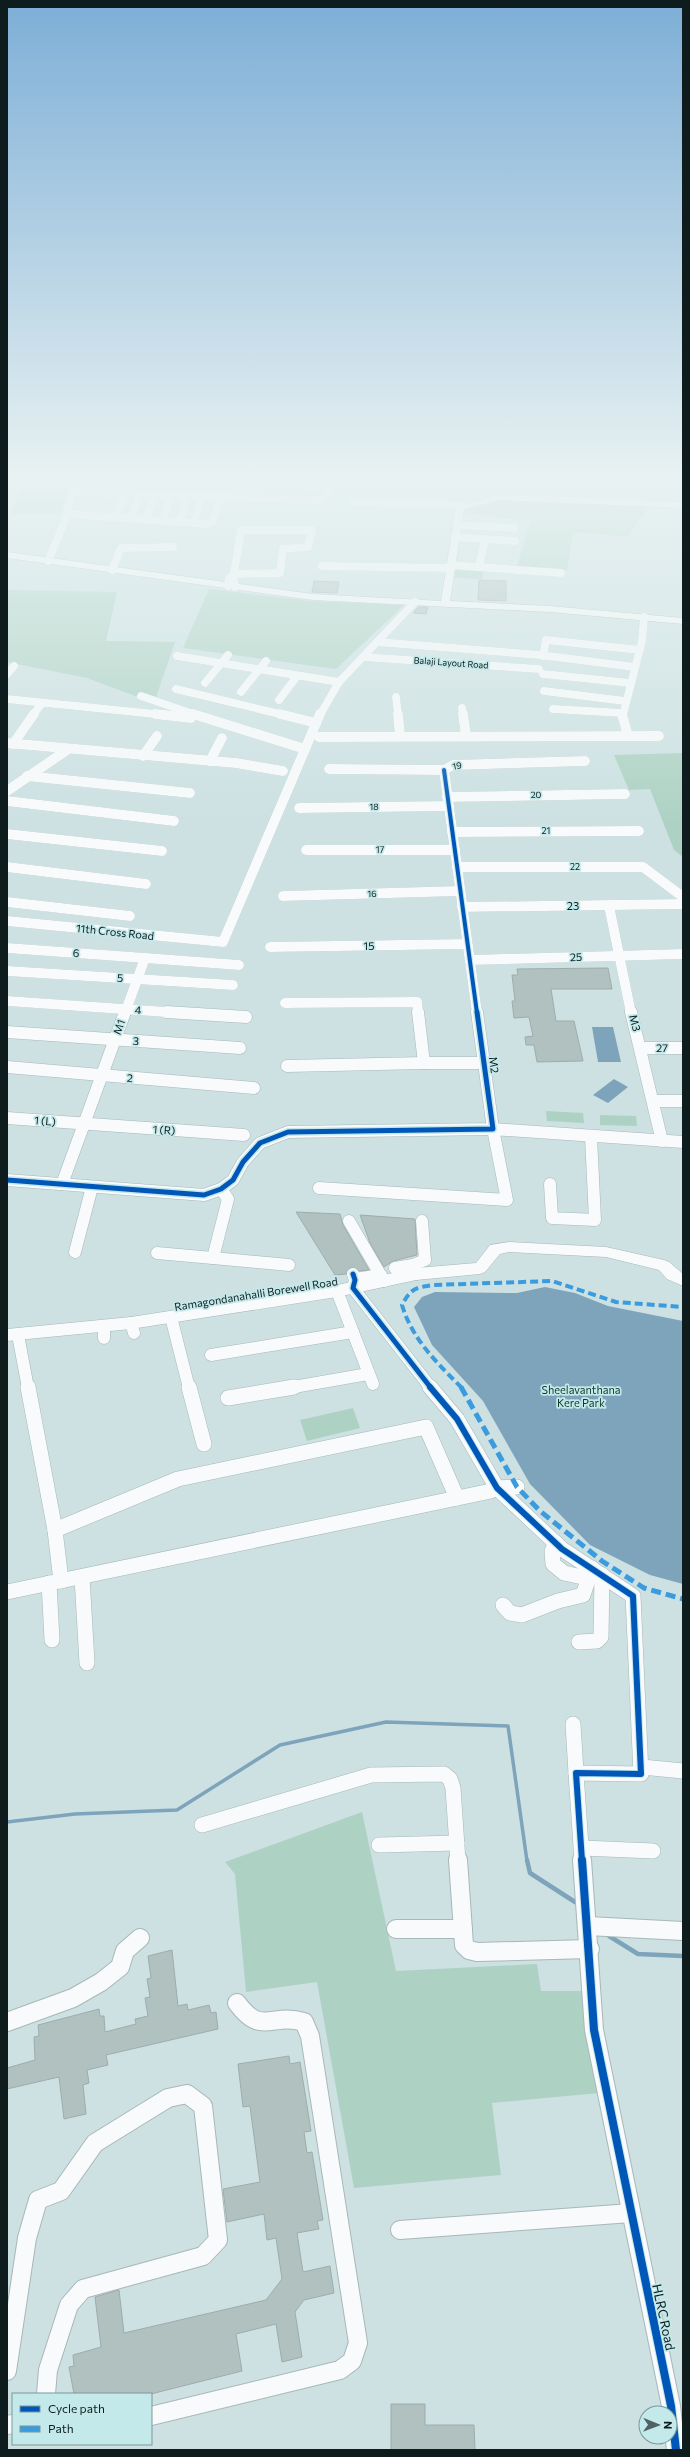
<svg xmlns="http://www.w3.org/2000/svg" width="690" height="2457" font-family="Commissioner,sans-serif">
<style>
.green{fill:#add2c3}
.water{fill:#7ea4bc}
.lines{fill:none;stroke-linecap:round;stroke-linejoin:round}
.stream-far1{stroke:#7ea4bc;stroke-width:3.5}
.stream{stroke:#7ea4bc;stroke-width:4.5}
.building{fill:#b1c1c0;stroke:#9eadac}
.minor-far4-casing{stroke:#a8b7b8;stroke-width:8}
.minor-far3-casing{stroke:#a8b7b8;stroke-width:10}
.minor-far2-casing{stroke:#a8b7b8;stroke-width:13}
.minor-far1-casing{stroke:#a8b7b8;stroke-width:16}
.minor-casing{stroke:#a8b7b8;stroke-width:20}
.tertiary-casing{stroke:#a8b7b8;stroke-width:1}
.minor-far4{stroke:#f8fafb;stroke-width:8}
.minor-far3{stroke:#f8fafb;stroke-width:10}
.minor-far2{stroke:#f8fafb;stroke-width:12}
.minor-far1{stroke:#f8fafb;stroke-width:15}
.minor{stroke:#f8fafb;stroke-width:18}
.tertiary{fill:#f8fafb;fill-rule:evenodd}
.quiet-far1{stroke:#3a9bdf;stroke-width:4;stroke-dasharray:8 4;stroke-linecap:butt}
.quiet{stroke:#3a9bdf;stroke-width:5;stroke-dasharray:10 5;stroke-linecap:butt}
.cycleway-far3-casing{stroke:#c4e9eb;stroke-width:6}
.cycleway-far2-casing{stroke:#c4e9eb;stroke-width:8}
.cycleway-far1-casing{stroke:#c4e9eb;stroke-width:8}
.cycleway-casing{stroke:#c4e9eb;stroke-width:10}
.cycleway-far3{stroke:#0057b8;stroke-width:4}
.cycleway-far2{stroke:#0057b8;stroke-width:5}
.cycleway-far1{stroke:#0057b8;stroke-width:6}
.cycleway{stroke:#0057b8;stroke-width:8}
.labels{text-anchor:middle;stroke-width:3.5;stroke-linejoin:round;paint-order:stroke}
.far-street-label{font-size:9px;fill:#0f1c1d;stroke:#c4e9eb}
.street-label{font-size:11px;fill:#0f1c1d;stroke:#c4e9eb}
.park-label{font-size:11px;fill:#0c3925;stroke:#c4e9eb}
.near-street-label{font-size:13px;fill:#0f1c1d;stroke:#c4e9eb}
</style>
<rect width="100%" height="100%" fill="#cde1e2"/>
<g class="green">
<polygon points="21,488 68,488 61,514 10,514"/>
<polygon points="518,500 649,506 628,537 573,532 567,570 517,566 531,521 466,513 467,507 490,501"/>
<polygon points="456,568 484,570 482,579 454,578"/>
<polygon points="209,589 312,601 404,605 336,669 183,648"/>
<polygon points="7,590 117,592 106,641 175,642 154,703 87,678 7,662"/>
<polygon points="683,753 683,857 674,850 650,789 629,790 614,755"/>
<polygon points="546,1111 583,1113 584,1123 547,1121"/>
<polygon points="600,1115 636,1116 637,1126 600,1125"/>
<polygon points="353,1408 360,1428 307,1441 300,1420"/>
<polygon points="362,1812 396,1971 537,1964 541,1991 585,1991 599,2093 492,2103 501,2175 354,2188 317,1982 246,1992 235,1874 225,1862"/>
</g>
<g class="water">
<polygon points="592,1027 613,1027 621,1062 598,1062"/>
<polygon points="614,1079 628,1087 608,1103 593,1095"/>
<polygon points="545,1287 575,1293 608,1306 683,1321 683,1584 650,1575 590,1545 530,1484 483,1401 432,1345 414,1307 422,1297 435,1292 517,1293"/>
</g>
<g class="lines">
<polyline class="stream-far1" points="7,1822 75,1814 177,1810 280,1745 386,1722 508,1726 527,1861"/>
<g class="stream">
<polyline points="527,1860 530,1873 575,1902"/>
<polyline points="609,1936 638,1954 683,1956"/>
</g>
</g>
<g class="building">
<polygon points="479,580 506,581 506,601 478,600"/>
<polygon points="314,581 339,582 337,593 312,592"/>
<polygon points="418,607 428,607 426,614 413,613"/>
<polygon points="608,968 612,989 551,989 556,1021 574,1021 583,1061 537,1062 534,1045 526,1045 525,1037 533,1036 529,1017 514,1018 512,1001 515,1001 512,975 518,975 517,969"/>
<polygon points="296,1212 340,1214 343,1225 369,1270 359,1271 351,1267 346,1274 335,1275"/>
<polygon points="360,1215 415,1219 417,1255 393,1261 384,1267 370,1243"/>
<polygon points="172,1950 178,2006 187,2004 188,2010 209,2005 211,2013 216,2012 218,2029 106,2055 108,2065 87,2070 89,2083 83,2085 86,2114 64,2119 59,2077 7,2089 7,2068 35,2060 34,2037 39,2036 38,2025 99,2009 100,2016 104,2016 105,2032 136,2024 135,2019 148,2016 145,1998 150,1997 147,1979 151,1978 148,1956"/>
<polygon points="289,2056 290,2064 300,2062 311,2131 304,2132 307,2153 312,2152 323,2220 317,2221 319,2229 297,2233 303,2272 330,2266 334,2293 304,2300 295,2312 302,2357 282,2362 276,2324 236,2334 242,2371 151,2394 74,2394 69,2367 74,2366 73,2355 101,2347 95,2297 119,2290 124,2333 266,2300 282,2279 276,2238 267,2240 264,2214 227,2222 223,2189 260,2182 250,2106 243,2107 238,2064"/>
<polygon points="391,2404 425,2404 425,2425 474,2425 475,2450 391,2450"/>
</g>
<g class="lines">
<g class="minor-far4-casing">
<g id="minor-far4">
<polyline points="470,479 502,483"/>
<polyline points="73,492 320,500 328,494 325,487 321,486 128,480 124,482 120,493"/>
<polyline points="354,502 464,505"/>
<polyline points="67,514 206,524 212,522 219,502"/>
<polyline points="115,517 124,498"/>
<polyline points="130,518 139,499"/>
<polyline points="145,519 154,500"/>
<polyline points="163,520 169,502"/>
<polyline points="180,522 186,501"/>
<polyline points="194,523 200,502"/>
<polyline points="457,525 514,528"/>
<polygon points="241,530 312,530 308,547 283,549 280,573 234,574"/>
<polyline points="455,537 515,541"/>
<polyline points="48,561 64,523 76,479"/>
<polyline points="450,565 561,573"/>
<polyline points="322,566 449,568"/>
<polyline points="479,567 485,539"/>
<polyline points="112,570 121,548 173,547"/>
<polyline points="234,574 235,587"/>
<polyline points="228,586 229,578 234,574"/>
<polyline points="377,642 540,655 635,667"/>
<polyline points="177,656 339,682"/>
<polyline points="543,656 546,640 640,650"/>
<polyline points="363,657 539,669"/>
<polyline points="7,674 14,666"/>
<polyline points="543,674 630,683"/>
<polyline points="205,683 228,655"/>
<polyline points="176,689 284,715"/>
<polyline points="544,691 625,701"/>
<polyline points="241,692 266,661"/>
<polyline points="141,696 196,715"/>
<polyline points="396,697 398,715"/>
<polyline points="7,699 165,715"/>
<polyline points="279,700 297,676"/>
<polyline points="462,708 463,715"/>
<polyline points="553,709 622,713"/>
<polyline points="33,715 42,703"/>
<polyline points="320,715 339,682 415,602"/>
<polyline points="623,715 642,641 644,617"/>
</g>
</g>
<g class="minor-far3-casing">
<g id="minor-far3">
<polyline points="155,714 191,718"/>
<polyline points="193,714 305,749"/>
<polyline points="280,714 316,723"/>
<polyline points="398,714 400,736"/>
<polyline points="463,714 466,736"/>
<polyline points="622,714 628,736"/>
<polyline points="319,737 659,736"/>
<polyline points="7,743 236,763 283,771"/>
<polyline points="13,744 34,714"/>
<polyline points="143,756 157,736"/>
<polyline points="210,761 222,738"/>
<polyline points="329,769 444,770 453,765 585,761"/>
<polyline points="444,770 477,1013"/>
<polyline points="27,776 190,793"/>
<polyline points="7,791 67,750"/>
<polyline points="447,797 625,794"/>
<polyline points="7,801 174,821"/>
<polyline points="299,808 449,806"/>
<polyline points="452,832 639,831"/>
<polyline points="7,834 162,851"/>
<polyline points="306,850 455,850"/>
<polyline points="7,867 146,884"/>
<polyline points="457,867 643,867 683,897"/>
<polyline points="283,896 460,891"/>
<polyline points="7,902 130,916"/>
<polyline points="609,906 631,1013"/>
<polyline points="462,907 683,904"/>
<polyline points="7,921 223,942 320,714"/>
<polyline points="270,947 467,944"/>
<polyline points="7,948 145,958"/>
<polyline points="470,960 683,954"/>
<polyline points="7,971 233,985"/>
<polyline points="7,1001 181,1013"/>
<polyline points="285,1003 417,1002 418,1013"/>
<polyline points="125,1013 145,958 239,965"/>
</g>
</g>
<g class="minor-far2-casing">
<g id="minor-far2">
<polyline points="166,1012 246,1017"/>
<polyline points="418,1012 424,1063 483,1063"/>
<polyline points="631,1012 662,1141"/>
<polyline points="7,1032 240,1048"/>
<polyline points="641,1048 683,1048"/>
<polyline points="287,1066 424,1063"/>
<polyline points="7,1067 254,1088"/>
<polyline points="653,1101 683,1101"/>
<polyline points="7,1118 244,1135"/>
<polyline points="7,1180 204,1195 221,1189 233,1180 243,1162 260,1143 288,1132 493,1129 477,1012"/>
<polyline points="62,1184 125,1012"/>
<polyline points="550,1184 552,1218 595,1220 591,1137"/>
<polyline points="319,1188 507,1200 493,1129 683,1142"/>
<polyline points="221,1189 228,1199 213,1258 289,1265"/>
<polyline points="349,1221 384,1281"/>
<polyline points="75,1252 92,1187"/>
<polyline points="157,1253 213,1258"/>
<polyline points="395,1268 413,1265"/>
<polyline points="353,1274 355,1280 353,1288 431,1388"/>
<polyline points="416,1274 413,1265 425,1260 422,1221"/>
<polyline points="355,1279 381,1275"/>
<polyline points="337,1291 373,1384"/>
<polyline points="171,1317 189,1388"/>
<polyline points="131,1323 134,1333"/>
<polyline points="104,1326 104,1338"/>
<polyline points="18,1335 28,1388"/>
<polyline points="211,1355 353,1332"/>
<polyline points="288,1388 368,1374"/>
</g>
</g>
<g class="minor-far1-casing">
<g id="minor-far1">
<polyline points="28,1387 55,1530 61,1581"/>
<polyline points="189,1387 204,1444"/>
<polyline points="430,1387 457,1419 497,1488 562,1549 633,1596 641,1774 576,1773 582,1861"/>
<polyline points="228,1398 294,1387"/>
<polyline points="497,1488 517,1487"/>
<polyline points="55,1530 178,1479 426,1427 457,1498"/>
<polyline points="556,1543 552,1551 553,1564 564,1573 587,1578"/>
<polyline points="82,1577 87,1663"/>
<polyline points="49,1583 52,1640"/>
<polyline points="7,1592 491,1491"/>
<polyline points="503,1605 510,1613 522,1615 558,1601 583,1595 592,1568"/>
<polyline points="579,1642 597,1641 601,1637 602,1575"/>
<polyline points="573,1724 576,1773"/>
<polyline points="642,1767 683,1771"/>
<polyline points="202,1825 371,1775 444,1774 450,1779 453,1788 458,1861"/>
<polyline points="379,1845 457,1843"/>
<polyline points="582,1848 653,1851"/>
</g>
</g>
<g class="minor-casing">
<g id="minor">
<polyline points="458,1860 464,1945 469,1950 477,1952 590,1949"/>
<polyline points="582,1860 594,2030 671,2406 676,2450"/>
<polyline points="588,1926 683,1931"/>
<polyline points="396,1929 463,1929"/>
<polyline points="7,2022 73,1998 101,1982 120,1967 125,1951 140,1938"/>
<polyline points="400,2230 631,2213"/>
<polyline points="7,2371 27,2238 38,2200 61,2191 95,2143 168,2098 187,2094 203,2106 218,2240 203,2256 83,2289 69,2305 48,2370 46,2394"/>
<path d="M 151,2416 L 340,2370 L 352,2361 L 358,2343 L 310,2036 L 304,2022 C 271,2012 262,2037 237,2003"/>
<polyline points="7,2425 13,2424"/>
</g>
</g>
<g class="tertiary-casing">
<g id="tertiary">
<polygon points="500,494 683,502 683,508 500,500 464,509 450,601 550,606 683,618 683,624 550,612 313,600 7,558 7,552 313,594 441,601 456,507"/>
<polygon points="509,1242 606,1247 664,1260 669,1262 683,1274 683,1286 667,1279 659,1270 606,1257 509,1252 500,1254 485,1272 480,1274 416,1280 337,1297 131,1329 7,1341 7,1329 131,1317 337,1285 416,1268 476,1263 490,1245"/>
</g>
</g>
<use href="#minor-far4" class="minor-far4"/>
<use href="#minor-far3" class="minor-far3"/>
<use href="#minor-far2" class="minor-far2"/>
<use href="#minor-far1" class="minor-far1"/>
<use href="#minor" class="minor"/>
<use href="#tertiary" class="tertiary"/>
<path class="quiet-far1" d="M 462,1388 C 437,1363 412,1339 402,1305 C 411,1288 415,1288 433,1285 L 552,1281 L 616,1302 L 683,1307"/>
<polyline class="quiet" points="461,1387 517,1487 540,1511 602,1561 644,1588 683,1599"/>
<g class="cycleway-far3-casing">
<polyline id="cycleway-far3" points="444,770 477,1013"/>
</g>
<g class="cycleway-far2-casing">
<g id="cycleway-far2">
<polyline points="7,1180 204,1195 221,1189 233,1180 243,1162 260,1143 288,1132 493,1129 477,1012"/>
<polyline points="353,1274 355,1280 353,1288 431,1388"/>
</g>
</g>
<g class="cycleway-far1-casing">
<polyline id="cycleway-far1" points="430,1387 457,1419 497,1488 562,1549 633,1596 641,1774 576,1773 582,1861"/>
</g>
<g class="cycleway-casing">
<polyline id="cycleway" points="582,1860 594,2030 671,2406 676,2450"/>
</g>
<use href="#cycleway-far3" class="cycleway-far3"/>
<use href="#cycleway-far2" class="cycleway-far2"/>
<use href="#cycleway-far1" class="cycleway-far1"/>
<use href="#cycleway" class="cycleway"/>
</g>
<linearGradient id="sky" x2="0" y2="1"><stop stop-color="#7daed6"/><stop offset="0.58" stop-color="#e8f2f2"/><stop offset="1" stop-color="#e8f2f2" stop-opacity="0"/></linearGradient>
<rect width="690" height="823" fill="url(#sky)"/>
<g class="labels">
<g class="far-street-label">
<text transform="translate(451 663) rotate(4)" y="3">Balaji Layout Road</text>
<text transform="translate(457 766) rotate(-10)" y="3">19</text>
<text transform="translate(536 795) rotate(-1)" y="3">20</text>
<text transform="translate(374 807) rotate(-1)" y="3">18</text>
<text x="546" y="834">21</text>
<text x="380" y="853">17</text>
<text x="575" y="870">22</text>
<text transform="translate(372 894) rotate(-1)" y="3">16</text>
</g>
<g class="street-label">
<text x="573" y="910">23</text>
<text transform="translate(115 932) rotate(6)" y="4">11th Cross Road</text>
<text transform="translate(369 946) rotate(-1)" y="4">15</text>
<text transform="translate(76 953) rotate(4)" y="4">6</text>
<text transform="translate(576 957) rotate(-2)" y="4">25</text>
<text transform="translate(120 978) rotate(3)" y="4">5</text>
<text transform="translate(138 1010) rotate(4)" y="4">4</text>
<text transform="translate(635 1023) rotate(76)" y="4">M3</text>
<text transform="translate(119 1027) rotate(-71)" y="4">M1</text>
<text transform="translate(136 1041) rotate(4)" y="4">3</text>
<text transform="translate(662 1048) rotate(1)" y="4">27</text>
<text transform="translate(494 1065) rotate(82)" y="4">M2</text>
<text transform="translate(130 1078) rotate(5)" y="4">2</text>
<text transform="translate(45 1121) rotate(5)" y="4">1 (L)</text>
<text transform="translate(164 1130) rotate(4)" y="4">1 (R)</text>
<text transform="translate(256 1294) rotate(-9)" y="4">Ramagondanahalli Borewell Road</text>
</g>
<g class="park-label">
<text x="581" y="1394">Sheelavanthana<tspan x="581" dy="13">Kere Park</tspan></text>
</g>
<g class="near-street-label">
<text transform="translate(664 2317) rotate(78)" y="5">HLRC Road</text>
</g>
</g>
<rect width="690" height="2457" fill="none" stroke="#0f1c1d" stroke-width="16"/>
<rect x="12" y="2393" width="140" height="52" fill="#c4e9eb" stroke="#7c9799"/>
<rect x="20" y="2406" width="20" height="6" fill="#0057b8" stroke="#7c9799"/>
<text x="48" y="2413" font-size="12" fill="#0f1c1d">Cycle path</text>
<rect x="20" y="2426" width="20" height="6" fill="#3a9bdf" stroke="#7c9799"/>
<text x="48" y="2433" font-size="12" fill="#0f1c1d">Path</text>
<g transform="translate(658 2425) rotate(91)"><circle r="19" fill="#c4e9eb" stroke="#7c9799"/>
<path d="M0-3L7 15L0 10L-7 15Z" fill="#526162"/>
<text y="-6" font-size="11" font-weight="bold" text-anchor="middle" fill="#0f1c1d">N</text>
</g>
</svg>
